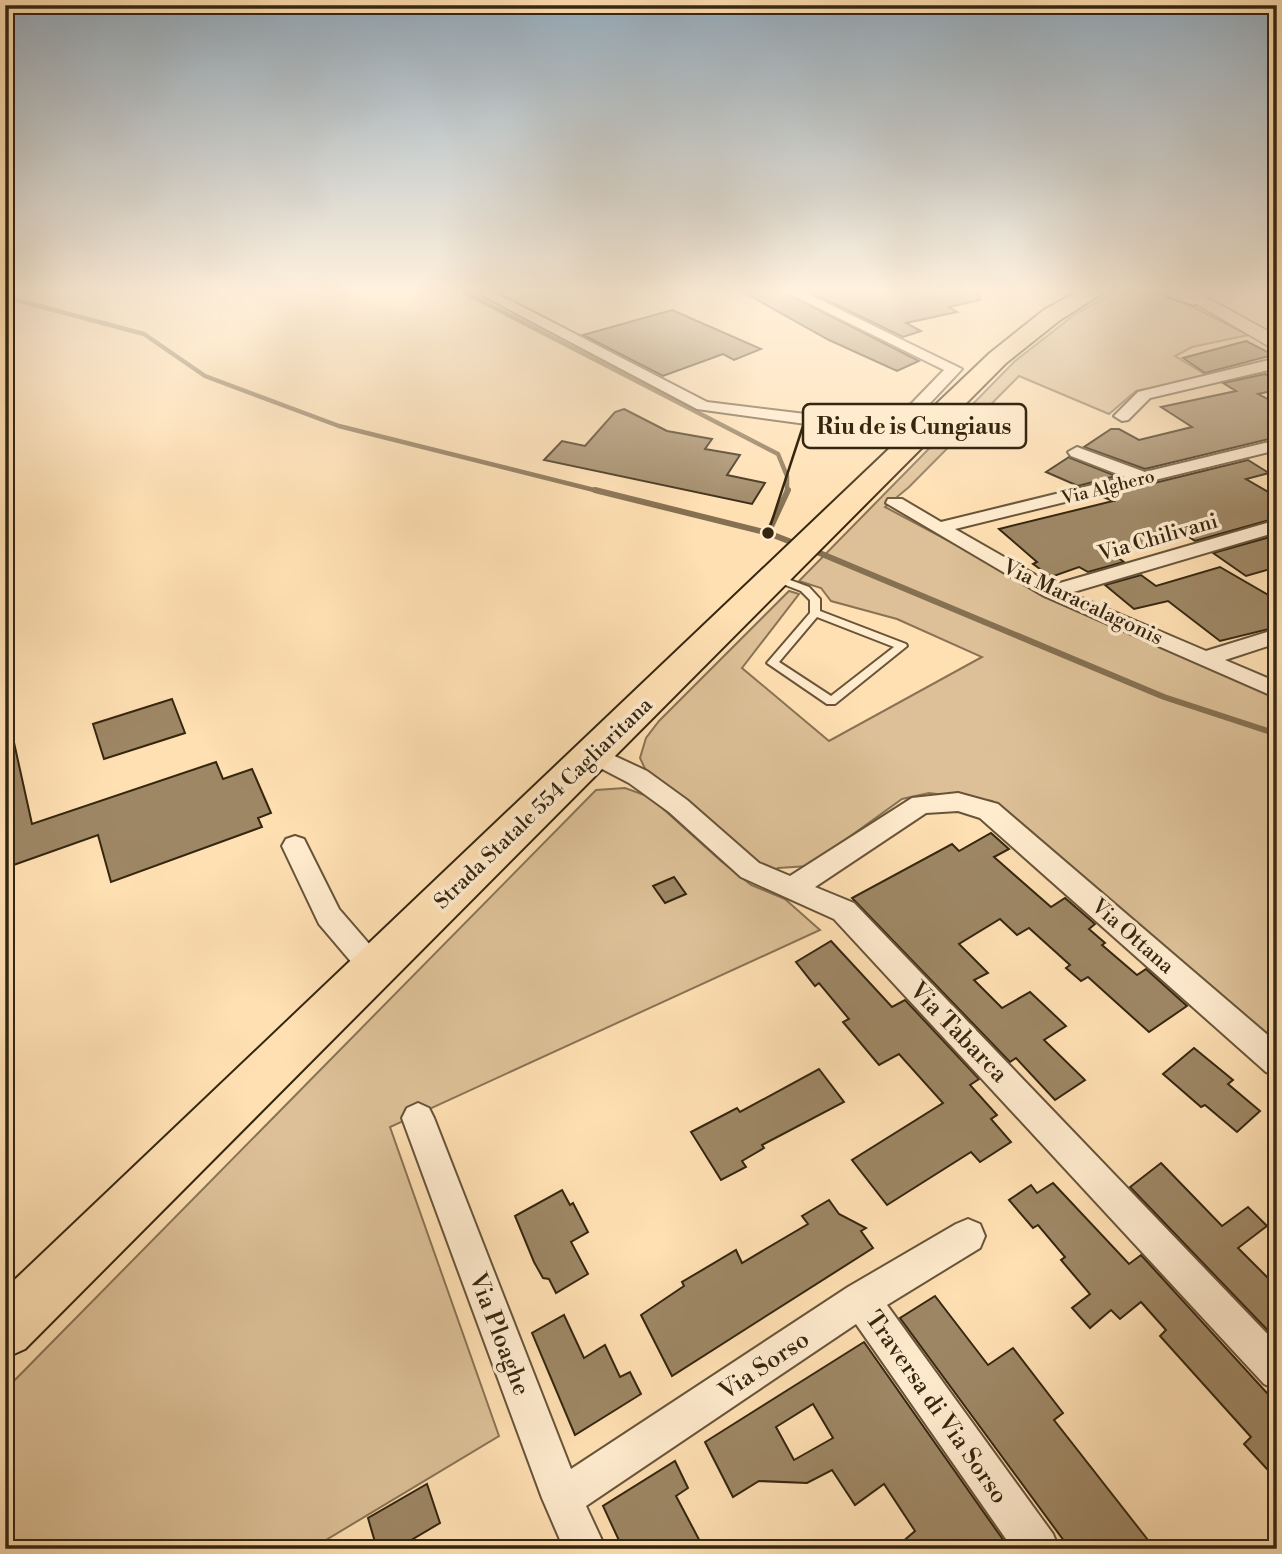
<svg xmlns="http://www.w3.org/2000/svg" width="1282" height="1554" font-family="'Libre Bodoni',serif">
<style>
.green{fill:#ddc097;stroke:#897354;stroke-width:2}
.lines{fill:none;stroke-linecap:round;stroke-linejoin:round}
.stream-far1{stroke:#857051;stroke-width:4.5}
.stream{stroke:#857051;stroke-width:6}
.building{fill:#9e8765;stroke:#352610;stroke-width:2;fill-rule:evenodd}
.service-casing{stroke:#685439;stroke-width:4}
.minor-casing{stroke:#685439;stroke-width:4}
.tertiary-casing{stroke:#685439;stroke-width:3}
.primary-casing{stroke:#352610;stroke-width:4}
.service{fill:#ffebce;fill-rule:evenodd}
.minor{fill:#ffebce;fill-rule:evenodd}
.tertiary{fill:#ffebce;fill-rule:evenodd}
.primary{fill:#ffe0b3;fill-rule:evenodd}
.labels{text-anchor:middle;stroke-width:7;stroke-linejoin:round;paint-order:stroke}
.far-street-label{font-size:18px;fill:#352610;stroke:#ffebce}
.street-label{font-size:21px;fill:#352610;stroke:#ffebce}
.near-street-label{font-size:24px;fill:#352610;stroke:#ffebce}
.leader{fill:none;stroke:#352610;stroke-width:2.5}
.callout-dot{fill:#352610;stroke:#ffebce;stroke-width:2.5}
.callout{fill:#ffebce;stroke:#352610;stroke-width:2.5}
.callout-label{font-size:23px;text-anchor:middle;font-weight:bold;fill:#352610}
</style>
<rect width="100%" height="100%" fill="#ffe0b3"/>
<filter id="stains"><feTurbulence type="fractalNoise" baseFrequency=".00286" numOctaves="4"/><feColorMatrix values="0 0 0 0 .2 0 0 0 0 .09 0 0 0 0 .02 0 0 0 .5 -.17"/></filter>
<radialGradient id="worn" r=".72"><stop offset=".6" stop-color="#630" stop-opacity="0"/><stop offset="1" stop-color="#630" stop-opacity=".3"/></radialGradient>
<g class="green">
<polygon points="1115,292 1165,292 1248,335 1192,347 1175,356 1208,376 1136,391 1109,414 1019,376 909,487 885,507 1050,595 1277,697 1277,1053 992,801 929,793 902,799 809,866 778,868 772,872 750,862 649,777 640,758 646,738 659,721 789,591 799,594 742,668 829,741 982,657 897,619 831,601 821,588 799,581 1015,361 1074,315"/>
<polygon points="625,788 650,797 721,861 751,885 785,899 820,930 390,1127 499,1436 311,1549 5,1549 5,1390 596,790"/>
</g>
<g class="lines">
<g class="stream-far1">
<polyline points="464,292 778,454 787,476 787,492"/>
<polyline points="5,297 144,334 205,376 339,426 602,492"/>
</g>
<g class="stream">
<polyline points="595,490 768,533 799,545"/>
<polyline points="768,533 788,490"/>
<polyline points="810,549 1164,697 1277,734"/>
</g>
</g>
<g class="building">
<polygon points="743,292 784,292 919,361 897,371 829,340"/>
<polygon points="810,292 979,292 980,300 949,307 957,312 906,323 921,331 903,337"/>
<polygon points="672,310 761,349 734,360 723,354 663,376 583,335"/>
<polygon points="1246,341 1273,355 1205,373 1183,358"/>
<polygon points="1265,374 1277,380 1277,390 1258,394 1277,404 1277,437 1145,469 1084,447 1111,429 1119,429 1139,440 1192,427 1161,407 1236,391 1223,383"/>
<polygon points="624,409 667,431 712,439 705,449 740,455 727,475 765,483 752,504 544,460 562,441 585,446 615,412"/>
<polygon points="1069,457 1070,458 1116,476 1078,486 1046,472"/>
<polygon points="1248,460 1269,473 1246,479 1277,497 1277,518 1195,541 1189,537 1188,527 1116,556 1124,562 1088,572 1079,567 1051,577 1033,564 1037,562 999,529 1113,501 1101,496"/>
<polygon points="1277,535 1277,567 1246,576 1213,553"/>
<polygon points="1220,567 1277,600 1277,627 1220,641 1168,601 1134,609 1105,585 1141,575 1156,586"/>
<polygon points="172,699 185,733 104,759 93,724"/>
<polygon points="13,738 32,824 216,762 223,779 252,769 271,813 258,818 262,827 111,882 98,835 5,868 5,739"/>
<polygon points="991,833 1009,849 994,857 1051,907 1065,898 1095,924 1089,929 1105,943 1102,945 1137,975 1146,969 1187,1006 1149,1032 1088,977 1081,981 1066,968 1070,965 1029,928 1017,935 1000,919 959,944 988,973 974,980 1002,1008 1030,992 1066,1026 1044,1040 1085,1080 1055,1100 1016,1058 1010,1062 852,898 952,844 959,851"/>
<polygon points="674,877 686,894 665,903 653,886"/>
<polygon points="831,941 892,1007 905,1000 979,1079 970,1085 997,1115 991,1119 1011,1142 980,1162 971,1152 887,1205 852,1160 943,1103 899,1054 879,1065 843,1022 849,1019 819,983 815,986 796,962"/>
<polygon points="1194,1048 1233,1080 1228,1084 1260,1111 1237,1132 1205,1105 1201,1107 1163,1074"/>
<polygon points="819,1069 844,1102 762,1145 764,1148 742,1161 746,1167 721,1180 691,1132 737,1108 740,1112"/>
<polygon points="1161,1163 1222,1226 1248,1207 1267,1226 1238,1248 1277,1287 1277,1340 1130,1187"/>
<polygon points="1053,1183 1129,1264 1141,1255 1277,1404 1277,1480 1244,1444 1251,1437 1160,1336 1166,1330 1141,1302 1120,1319 1111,1310 1090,1328 1072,1308 1090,1294 1061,1260 1065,1257 1038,1225 1033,1228 1009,1200 1031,1185 1037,1193"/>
<polygon points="562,1190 570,1205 573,1203 588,1232 571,1242 588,1274 556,1293 549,1279 543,1278 534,1262 515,1216"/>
<polygon points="829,1200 839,1214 866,1228 861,1231 873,1248 672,1376 641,1315 684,1286 682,1282 736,1250 742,1263 808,1224 802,1216"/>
<polygon points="935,1296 988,1365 1013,1348 1063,1413 1054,1420 1155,1549 1070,1549 900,1318"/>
<polygon points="564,1315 584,1358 605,1345 620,1377 630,1372 641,1394 575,1435 532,1333"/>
<path d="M 864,1342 L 999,1534 L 1010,1549 L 894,1549 L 915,1531 L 884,1484 L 855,1505 L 832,1470 L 807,1483 L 759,1481 L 733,1497 L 705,1442 ZM 813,1404 L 833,1438 L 794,1460 L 776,1427 Z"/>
<polygon points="675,1461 688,1488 676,1496 704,1549 623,1549 603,1506"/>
<polygon points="427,1484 440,1523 396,1549 377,1549 368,1518"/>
</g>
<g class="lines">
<g class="service-casing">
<path id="service" d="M 774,574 L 809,587 L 820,599 L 820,611 L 906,644 L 907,646 L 835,704 L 827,704 L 767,663 L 810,613 L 810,600 L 801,591 L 770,579 L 769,577 ZM 817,617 L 894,647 L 831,696 L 779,662 Z"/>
</g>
<g class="minor-casing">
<g id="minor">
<polygon points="476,292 494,292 707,402 822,416 884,432 944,370 786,292 804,292 962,369 899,436 916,440 919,444 910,449 821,426 697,409"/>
<polygon points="1277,358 1277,368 1150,398 1128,420 1122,421 1114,416 1138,392"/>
<polygon points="1277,440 1277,450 955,529 1053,585 1277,520 1277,532 1070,593 1206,651 1277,629 1277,643 1225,660 1277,682 1277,698 1044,596 886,503 888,499 902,499 941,522 1125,477 1071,456 1068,452 1077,447 1145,472"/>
<polygon points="593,746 647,771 687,800 759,863 790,876 912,798 958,793 998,804 1277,1043 1277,1076 1266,1072 980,818 958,811 926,813 815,887 854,903 1277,1344 1277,1390 1264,1384 834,919 741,877 669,812 629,783 585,760 581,754 585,748"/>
<polygon points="295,836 304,839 339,909 384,961 388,969 384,977 374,981 364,977 319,924 282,846 286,839"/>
<polygon points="418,1103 429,1108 434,1118 571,1469 848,1287 956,1224 968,1219 980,1224 985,1236 980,1248 887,1305 1053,1534 1059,1549 1013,1549 856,1324 586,1506 606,1549 564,1549 542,1498 402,1118 407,1108"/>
</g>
</g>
<g class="tertiary-casing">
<polygon id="tertiary" points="1176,292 1197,292 1277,336 1277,347 1268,346"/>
</g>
<g class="primary-casing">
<g id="primary">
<polygon points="1077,292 1104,292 1060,320 1006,363 25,1349 5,1358 5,1289 990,353 1044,310"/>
<polygon points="1166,292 1198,292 1205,298 1194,305 1169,297"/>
</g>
</g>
<use href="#service" class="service"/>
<use href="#minor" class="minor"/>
<use href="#tertiary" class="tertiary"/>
<use href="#primary" class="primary"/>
</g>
<linearGradient id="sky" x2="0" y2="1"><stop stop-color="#95acbd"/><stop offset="0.57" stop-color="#fff1dd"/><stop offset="1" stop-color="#fff1dd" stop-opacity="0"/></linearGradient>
<rect width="1282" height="510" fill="url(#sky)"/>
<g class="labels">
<g class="far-street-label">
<text transform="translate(1108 487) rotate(-14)" y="6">Via Alghero</text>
</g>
<g class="street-label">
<text transform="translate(1158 537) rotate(-16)" y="7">Via Chilivani</text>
<text transform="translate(1083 602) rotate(25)" y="7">Via Maracalagonis</text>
<text transform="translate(543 803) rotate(-44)" y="7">Strada Statale 554 Cagliaritana</text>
<text transform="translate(1133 936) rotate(41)" y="7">Via Ottana</text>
</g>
<g class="near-street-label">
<text transform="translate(959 1032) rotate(46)" y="8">Via Tabarca</text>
<text transform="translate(500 1334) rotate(69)" y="8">Via Ploaghe</text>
<text transform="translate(764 1365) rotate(-34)" y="8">Via Sorso</text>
<text transform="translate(937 1407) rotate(55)" y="8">Traversa di Via Sorso</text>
</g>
</g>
<path class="leader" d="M768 533L803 426"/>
<circle class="callout-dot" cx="768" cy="533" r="7"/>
<rect class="callout" x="803" y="404" width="223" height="44" rx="7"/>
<g class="callout-label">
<text x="914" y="434">Riu de is Cungiaus</text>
</g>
<rect width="1282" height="1554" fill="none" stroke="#ffe0b3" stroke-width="28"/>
<rect x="7" y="7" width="1268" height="1540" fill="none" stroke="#352610" stroke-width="3.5"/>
<rect x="14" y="14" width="1254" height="1526" fill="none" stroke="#352610" stroke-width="2"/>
<rect width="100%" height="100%" filter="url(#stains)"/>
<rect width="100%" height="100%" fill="url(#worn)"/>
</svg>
